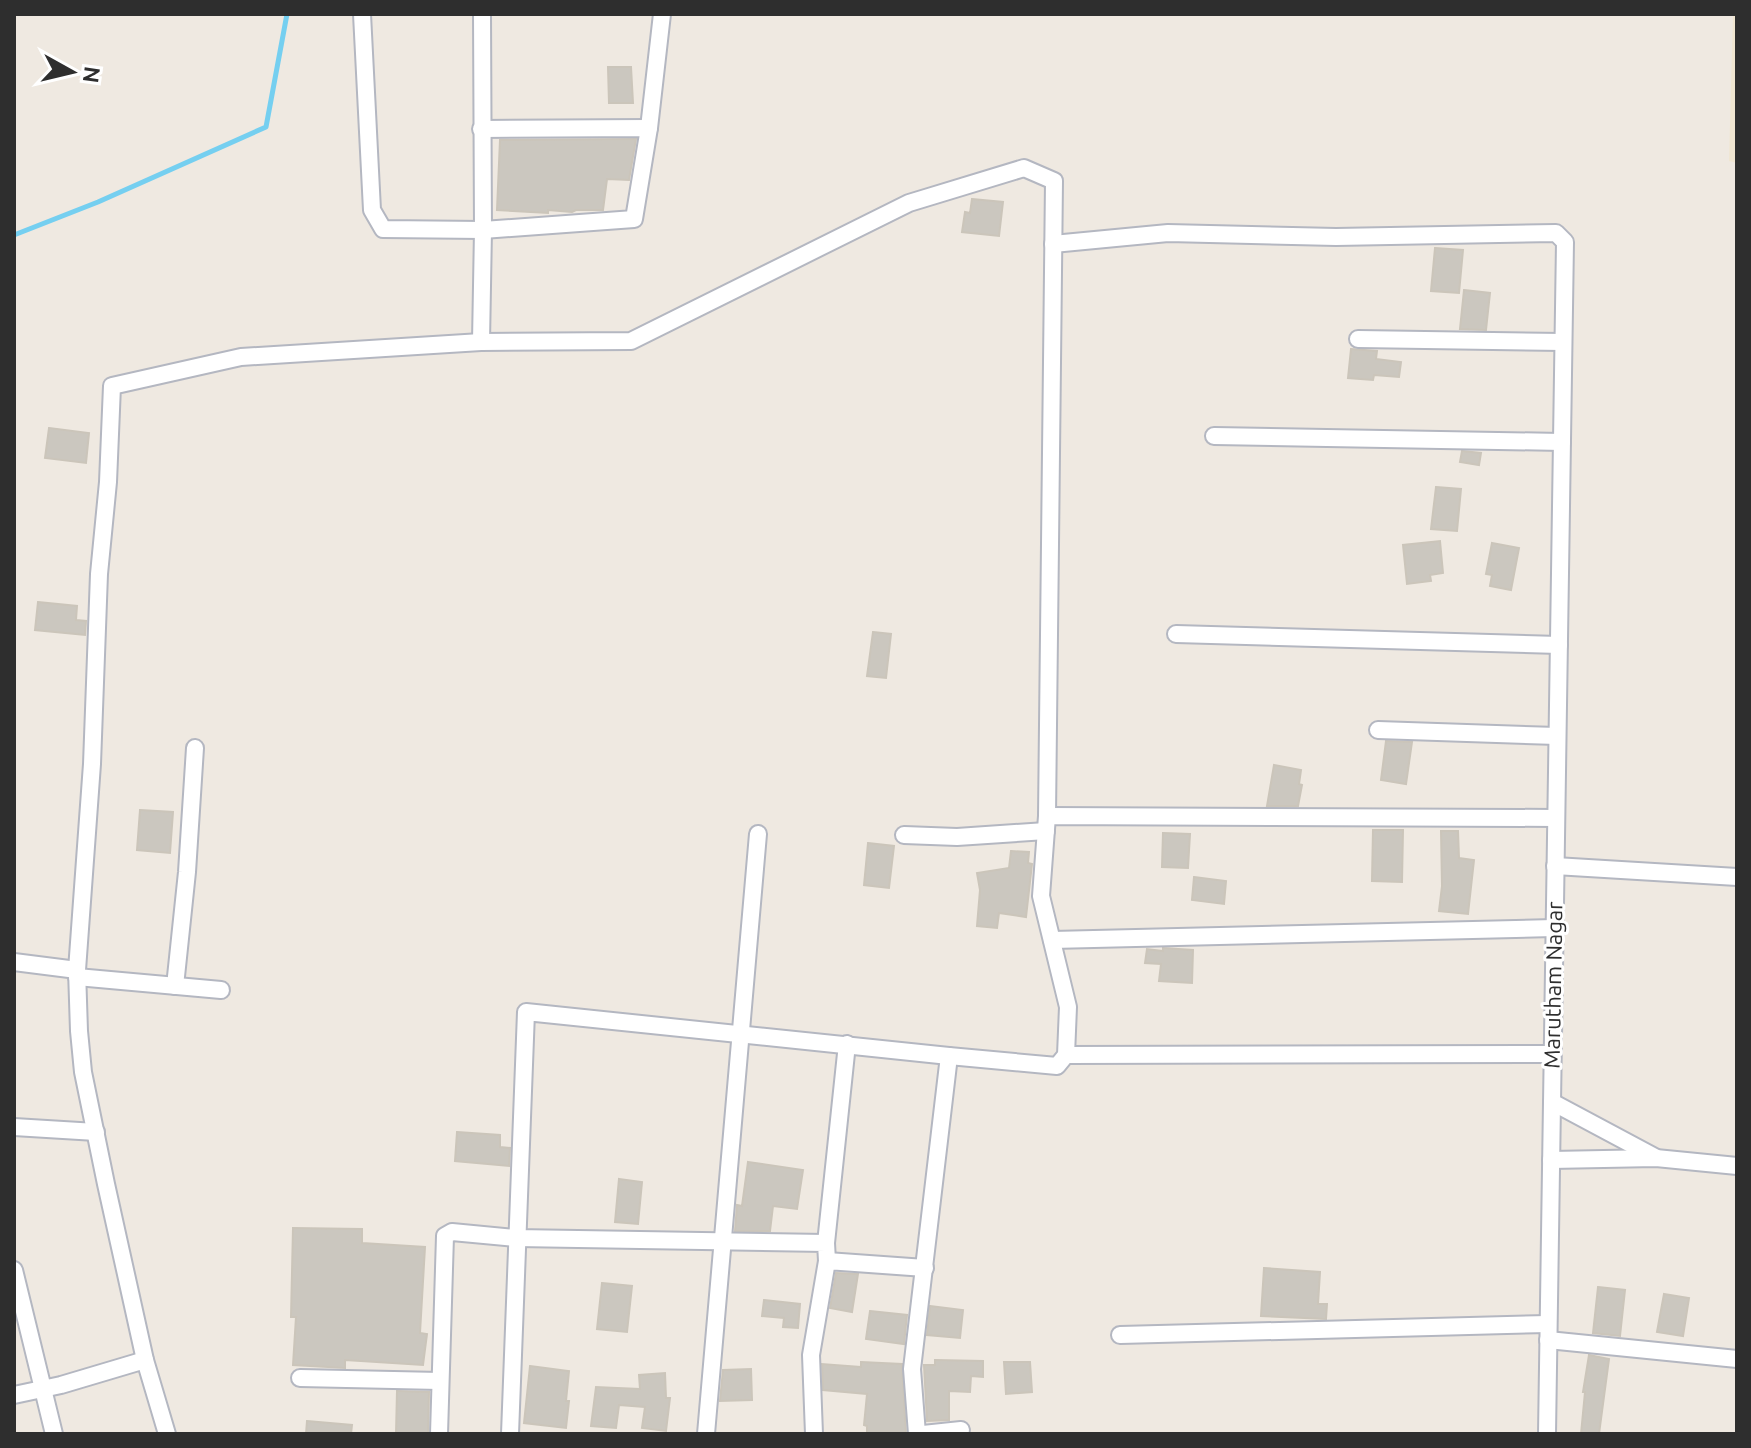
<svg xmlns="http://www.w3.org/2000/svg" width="1751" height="1448" font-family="Ubuntu,sans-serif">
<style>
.education{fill:#f0e6d1}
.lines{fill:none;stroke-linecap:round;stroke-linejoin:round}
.stream{stroke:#75cff0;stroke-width:5}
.building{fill:#cbc7bf;stroke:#cbc5ba;stroke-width:2}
.street-casing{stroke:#b4b7c1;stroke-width:20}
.street{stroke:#fff;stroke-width:16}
.labels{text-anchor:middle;stroke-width:6;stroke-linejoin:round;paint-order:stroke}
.street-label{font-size:22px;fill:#2e2e2e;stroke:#fff}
</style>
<rect width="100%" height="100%" fill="#efe9e1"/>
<polygon class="education" points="1733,14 1737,14 1737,163 1729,161"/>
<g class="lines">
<polyline class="stream" points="14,235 98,202 266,127 287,14"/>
</g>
<g class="building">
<polygon points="608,67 631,67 633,103 609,103"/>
<polygon points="636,139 629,180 607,179 603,210 576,210 572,212 548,210 548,213 497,210 500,140"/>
<polygon points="972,199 1003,202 999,236 962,232 965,212 970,213"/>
<polygon points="1435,248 1463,250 1459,293 1431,291"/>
<polygon points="1464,290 1490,293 1486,330 1460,329"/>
<polygon points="1351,349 1377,351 1376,359 1401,362 1399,377 1374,375 1373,380 1348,378"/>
<polygon points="49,428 89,433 86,463 45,458"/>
<polygon points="1462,451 1481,453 1479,465 1460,462"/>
<polygon points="1436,487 1461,489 1457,531 1431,529"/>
<polygon points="1440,541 1443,573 1430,575 1431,581 1407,584 1403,545"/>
<polygon points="1492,543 1519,548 1511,590 1490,586 1492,575 1486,574"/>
<polygon points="38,602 77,606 76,620 86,621 85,635 35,630"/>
<polygon points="873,632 891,634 886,678 867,676"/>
<polygon points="1386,741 1412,742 1406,784 1381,780"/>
<polygon points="1274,765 1301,770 1299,784 1302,785 1298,806 1267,806"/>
<polygon points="140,810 173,812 170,853 137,850"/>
<polygon points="1373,830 1403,830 1402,882 1372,881"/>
<polygon points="1441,831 1458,831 1459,858 1474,860 1468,914 1439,911 1442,886"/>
<polygon points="1163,833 1190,834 1188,868 1162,867"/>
<polygon points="868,843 894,846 889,888 864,885"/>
<polygon points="1011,851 1029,852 1028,863 1032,864 1026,917 999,913 997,928 977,926 980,890 977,873 1009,868"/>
<polygon points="1194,877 1226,881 1224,904 1192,900"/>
<polygon points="1163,948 1193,950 1192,983 1159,981 1161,964 1145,963 1147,949 1163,951"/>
<polygon points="457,1132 500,1135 500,1147 510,1148 509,1166 455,1161"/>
<polygon points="748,1162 803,1170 797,1209 773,1206 770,1231 735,1231 737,1205 742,1206"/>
<polygon points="619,1179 642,1182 638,1224 615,1222"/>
<polygon points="293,1228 362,1229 362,1243 425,1247 420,1333 427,1334 423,1365 345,1360 345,1368 293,1365 296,1317 291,1317"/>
<polygon points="1264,1268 1320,1272 1318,1304 1327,1304 1326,1319 1261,1316"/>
<polygon points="836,1273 858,1274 852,1312 830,1308"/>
<polygon points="602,1283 632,1286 627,1332 597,1329"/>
<polygon points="1598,1287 1625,1290 1620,1336 1593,1333"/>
<polygon points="1664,1294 1689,1298 1683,1336 1657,1332"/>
<polygon points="764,1300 800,1304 798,1328 783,1327 784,1318 762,1316"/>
<polygon points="930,1306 963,1310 960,1338 927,1335"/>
<polygon points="870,1311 907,1315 904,1344 866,1339"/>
<polygon points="1589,1355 1609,1359 1599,1434 1581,1434 1585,1392 1583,1392"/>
<polygon points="935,1360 983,1361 983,1377 971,1376 970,1392 949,1391 949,1420 927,1421 924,1365 935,1365"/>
<polygon points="861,1362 902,1364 906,1434 867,1434 867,1426 864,1425 867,1394 823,1390 822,1364 861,1367"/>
<polygon points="1004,1362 1030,1362 1032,1392 1006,1394"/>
<polygon points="530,1366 569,1371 566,1401 569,1401 566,1428 524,1423"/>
<polygon points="751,1369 752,1400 720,1401 723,1370"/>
<polygon points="665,1373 666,1398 670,1398 666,1431 642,1428 645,1407 619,1405 616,1428 591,1426 596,1387 640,1389 639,1375"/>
<polygon points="397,1391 429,1392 428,1434 396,1434"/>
<polygon points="307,1421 352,1425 351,1434 306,1434"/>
</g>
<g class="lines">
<g class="street-casing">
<g id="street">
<polyline points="362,14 372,210 383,229 483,230 634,219 649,128 481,129"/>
<polyline points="649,128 662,14"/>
<polyline points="1053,244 1168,233 1336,237 1556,233 1565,242 1547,1434"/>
<polyline points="1358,339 1563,342"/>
<polyline points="481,342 483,230 482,14"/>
<polyline points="1214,436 1562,442"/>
<polyline points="1176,634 1559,645"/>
<polyline points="1378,730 1557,736"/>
<polyline points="904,835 957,837 1046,831"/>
<polyline points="1555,866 1737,877"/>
<polyline points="1052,940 1554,928"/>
<polyline points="14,962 77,970"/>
<polyline points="77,977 221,990"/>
<polyline points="175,986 187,872 195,748"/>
<polyline points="1066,1055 1552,1054"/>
<polyline points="1552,1102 1655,1157"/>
<polyline points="14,1127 96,1132"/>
<polyline points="1551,1160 1656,1158 1737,1166"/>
<polyline points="826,1243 847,1044"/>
<polyline points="14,1270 54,1434"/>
<polyline points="1120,1335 1548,1324"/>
<polyline points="1548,1340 1737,1359"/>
<polyline points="300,1378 440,1381"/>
<polyline points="14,1395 61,1385 145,1360"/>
<polyline points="167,1434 145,1360 106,1184 83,1072 79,1031 77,970 92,764 99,574 108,482 112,386 241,357 481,342 631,341 909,203 1024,168 1054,181 1047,816"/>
<polyline points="439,1434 445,1236 452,1232 516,1238 826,1243 827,1261"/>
<polyline points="510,1434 526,1012 949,1056"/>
<polyline points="706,1434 758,834"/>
<polyline points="814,1434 811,1355 827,1261 925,1268"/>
<polyline points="917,1434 912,1369 949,1056 1057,1066 1066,1055 1068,1007 1041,896 1047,816 1556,818"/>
<polyline points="923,1434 961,1430"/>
</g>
</g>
<use href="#street" class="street"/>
</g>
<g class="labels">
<g class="street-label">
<text transform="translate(1553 985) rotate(-89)" y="8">Marutham Nagar</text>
</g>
</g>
<rect width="1751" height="1448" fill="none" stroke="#2e2e2e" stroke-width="32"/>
<g transform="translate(72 72) rotate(98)" stroke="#ffffff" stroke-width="6" paint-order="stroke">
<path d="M0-6L14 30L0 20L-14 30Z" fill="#2e2e2e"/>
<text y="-12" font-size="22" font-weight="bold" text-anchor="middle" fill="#2e2e2e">N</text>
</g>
</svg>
